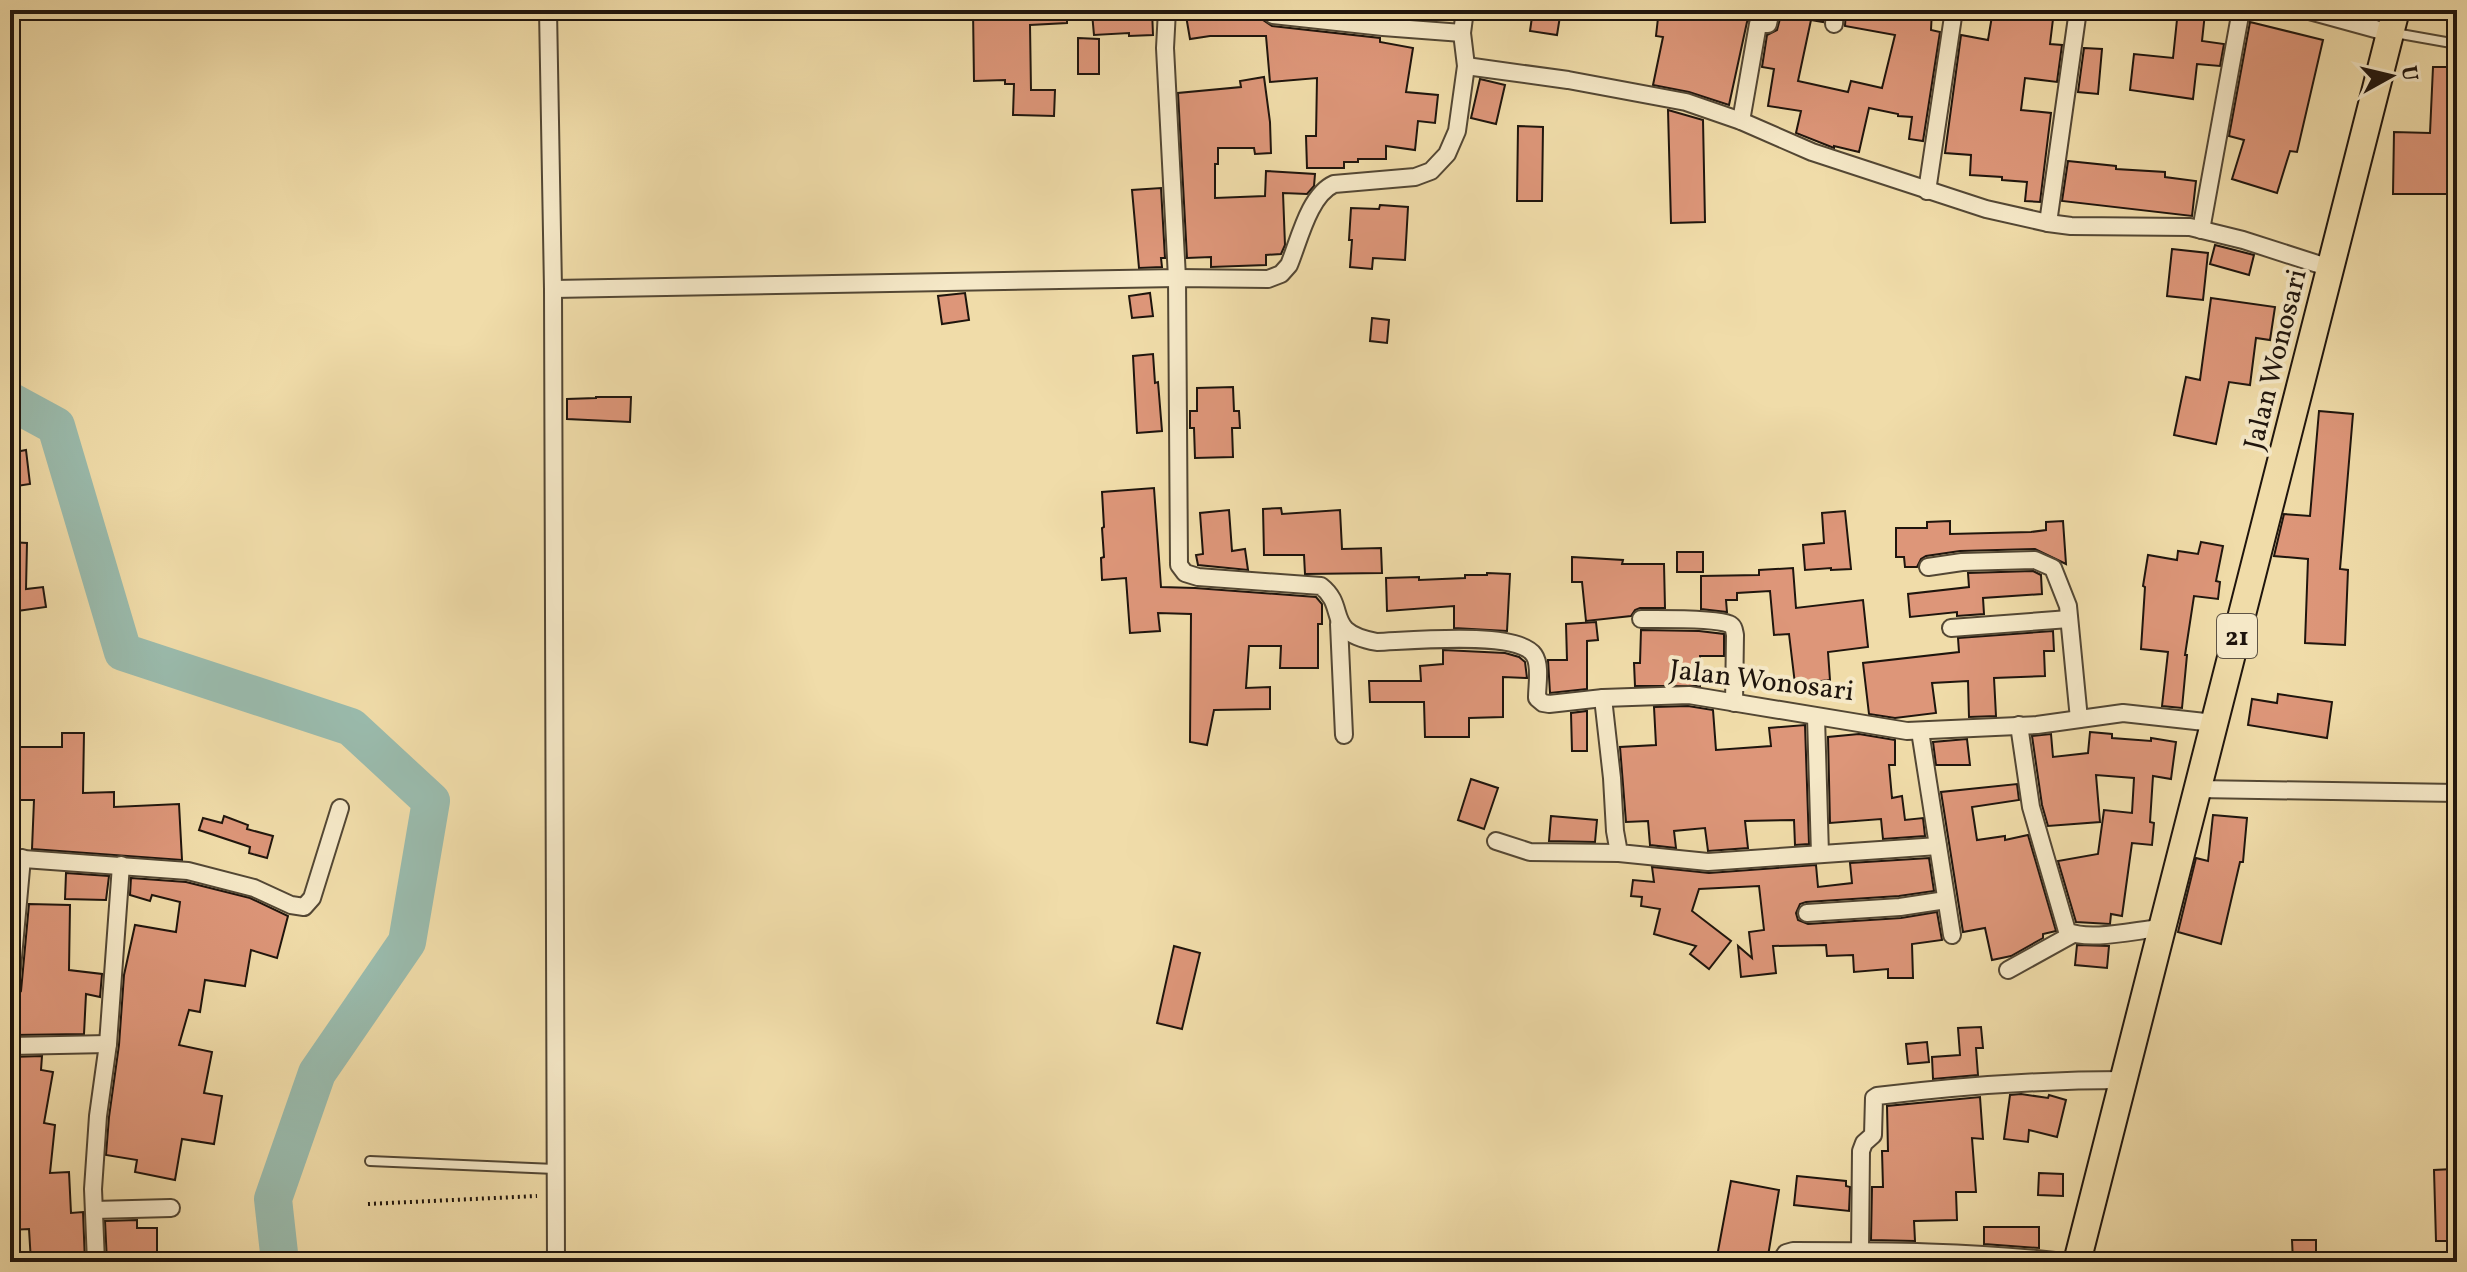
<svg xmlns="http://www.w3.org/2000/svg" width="2467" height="1272" font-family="Vollkorn,serif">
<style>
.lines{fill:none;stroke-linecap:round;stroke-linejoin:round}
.river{stroke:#9abbad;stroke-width:38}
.building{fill:#dd9679;stroke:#1f150d;stroke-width:2}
.service-casing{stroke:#534734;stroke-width:12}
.minor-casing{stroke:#534734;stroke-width:20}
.trunk-casing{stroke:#1f150d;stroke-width:30}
.path{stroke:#1f150d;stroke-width:4;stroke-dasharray:2 4;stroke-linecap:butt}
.service{stroke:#f5e8c7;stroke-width:8}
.minor{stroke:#f5e8c7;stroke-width:16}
.trunk{stroke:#f0dca9;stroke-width:26}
.labels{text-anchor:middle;stroke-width:8;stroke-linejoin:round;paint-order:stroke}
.shield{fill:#f5e8c7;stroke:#5f5445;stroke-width:2}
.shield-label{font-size:26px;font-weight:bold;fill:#1f150d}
.street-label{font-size:28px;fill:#1f150d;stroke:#f5e8c7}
</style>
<rect width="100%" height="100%" fill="#f0dca9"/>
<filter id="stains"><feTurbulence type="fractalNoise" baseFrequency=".0025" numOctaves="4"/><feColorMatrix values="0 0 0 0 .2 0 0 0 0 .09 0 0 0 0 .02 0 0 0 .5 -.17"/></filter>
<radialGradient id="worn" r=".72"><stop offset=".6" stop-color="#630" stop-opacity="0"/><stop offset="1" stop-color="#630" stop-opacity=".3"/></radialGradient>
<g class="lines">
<polyline class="river" points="10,401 56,426 123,652 351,727 431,801 407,942 317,1073 273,1199 280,1262"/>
</g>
<g class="building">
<polygon points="973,10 1067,10 1067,23 1030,25 1031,90 1055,90 1054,116 1013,115 1014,84 1005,84 1005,80 974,81"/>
<polygon points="1152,10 1153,35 1129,36 1129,33 1094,35 1092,13"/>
<polygon points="1185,10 1263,10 1263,20 1272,26 1380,38 1380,42 1413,48 1406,92 1438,95 1435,123 1418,121 1415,150 1386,146 1386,159 1358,159 1358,162 1344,162 1344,168 1307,168 1306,136 1316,136 1317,78 1270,82 1266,36 1210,36 1190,39"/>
<polygon points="1533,10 1561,10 1557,35 1530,31"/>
<polygon points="1674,10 1736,10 1754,14 1747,22 1729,105 1689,92 1653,85 1663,37 1656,36 1658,18 1673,19"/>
<polygon points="1805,10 1824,10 1823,22 1811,20 1798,81 1848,92 1851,81 1882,88 1895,35 1845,26 1846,10 1932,10 1931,30 1940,32 1923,141 1909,139 1912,117 1898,116 1898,114 1869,108 1859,152 1834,146 1834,148 1796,133 1801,111 1768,106 1774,69 1762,67 1767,35 1777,30 1782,11 1805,15"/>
<polygon points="1993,10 2024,10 2023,15 2053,19 2050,44 2062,45 2057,82 2025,78 2021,110 2051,113 2040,202 2025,201 2027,182 2002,180 2002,177 1970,175 1971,155 1945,153 1961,35 1988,40"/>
<polygon points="2178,10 2205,13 2202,41 2224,44 2220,66 2197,64 2193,99 2130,90 2134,54 2173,58"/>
<polygon points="2250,22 2323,40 2297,152 2290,151 2277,193 2232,179 2244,140 2229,136"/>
<polygon points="1078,38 1099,39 1099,74 1078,74"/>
<polygon points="2084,48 2102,49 2098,94 2078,92"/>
<polygon points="2433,67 2457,67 2457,194 2393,194 2394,132 2430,133"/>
<polygon points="1264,77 1270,122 1271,153 1255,154 1254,148 1218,148 1218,164 1215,164 1215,198 1265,196 1266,171 1315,174 1314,186 1307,194 1283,193 1285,245 1281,254 1266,255 1266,265 1211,267 1211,257 1187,258 1178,93 1241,87 1240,81"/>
<polygon points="1480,79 1505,85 1496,124 1471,118"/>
<polygon points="1668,110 1703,120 1705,222 1671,223"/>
<polygon points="1518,126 1543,127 1542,201 1517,201"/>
<polygon points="2068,161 2116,166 2116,169 2165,172 2165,177 2196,181 2192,216 2062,201"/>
<polygon points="1161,188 1165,258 1161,258 1162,267 1139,268 1132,190"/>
<polygon points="1380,205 1408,207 1405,260 1373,258 1372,269 1350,267 1352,240 1349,240 1351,208 1379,209"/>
<polygon points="2215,245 2254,255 2249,275 2210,264"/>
<polygon points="2172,249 2208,253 2203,300 2167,296"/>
<polygon points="965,293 969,320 942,324 938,296"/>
<polygon points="1150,293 1153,316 1132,318 1129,296"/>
<polygon points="2211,298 2275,307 2270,340 2256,338 2250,385 2229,382 2216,444 2174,435 2186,377 2200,380"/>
<polygon points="1372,318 1389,320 1387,343 1370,341"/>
<polygon points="1153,354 1155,383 1158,382 1162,431 1137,433 1133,356"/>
<polygon points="1233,387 1234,411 1239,411 1240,428 1232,428 1233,457 1195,458 1194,428 1190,428 1190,411 1197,411 1197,388"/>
<polygon points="596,397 631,397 630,422 567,419 567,399 596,398"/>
<polygon points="2319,411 2353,414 2340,569 2348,570 2345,645 2305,643 2308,559 2274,556 2284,514 2310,516"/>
<polygon points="26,450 30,484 10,487 10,453"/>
<polygon points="1154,488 1161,587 1195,588 1316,597 1322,604 1322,624 1318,624 1318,668 1280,668 1281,646 1249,646 1246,688 1270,687 1270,709 1214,710 1207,745 1190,742 1191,614 1158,613 1160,631 1130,633 1126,578 1102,580 1101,558 1104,557 1102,528 1104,527 1102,492"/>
<polygon points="1281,508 1282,514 1340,510 1342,549 1381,548 1382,573 1305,574 1304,555 1264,555 1263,509"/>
<polygon points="1229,510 1232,551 1245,549 1248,570 1198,565 1196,555 1203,554 1200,513"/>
<polygon points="1845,511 1851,569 1831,570 1831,568 1805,570 1803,545 1824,543 1822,513"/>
<polygon points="1950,521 1950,534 2031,532 2046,530 2046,522 2063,521 2066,564 2035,549 1960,551 1926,556 1921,559 1917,567 1905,567 1904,557 1896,557 1896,528 1927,528 1927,522"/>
<polygon points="10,542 27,543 26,589 43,587 46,607 10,612"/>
<polygon points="2201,542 2223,546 2216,581 2220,582 2218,599 2194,596 2185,655 2187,655 2182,708 2162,706 2168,652 2141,649 2145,587 2143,586 2148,555 2177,560 2178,551 2198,554"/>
<rect x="1677" y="552" width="26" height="20"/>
<polygon points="1572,557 1623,560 1622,564 1664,564 1665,608 1640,608 1635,610 1631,616 1586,621 1582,582 1572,582"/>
<polygon points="1793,568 1796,608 1863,600 1868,647 1828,652 1830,680 1795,684 1789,634 1774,635 1770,591 1737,593 1737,600 1726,600 1727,612 1701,609 1701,576 1759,575 1759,570"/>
<polygon points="2033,571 2041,575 2042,594 1983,598 1984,614 1957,616 1957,612 1910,617 1908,594 1969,587 1968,573"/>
<polygon points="1487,573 1510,574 1507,631 1454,628 1454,606 1387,611 1386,578 1419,577 1419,580 1465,578 1465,575 1487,575"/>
<polygon points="1596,622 1598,640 1587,641 1587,689 1550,693 1548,660 1567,660 1566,624"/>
<polygon points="1641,630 1699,631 1724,634 1724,656 1700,656 1700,686 1635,686 1634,663 1640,663"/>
<polygon points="2053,631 2054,651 2044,651 2045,676 1994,678 1996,716 1969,717 1968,681 1932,683 1936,713 1895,718 1869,714 1863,663 1959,652 1958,638"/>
<polygon points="1443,650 1505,653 1519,657 1525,662 1527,678 1503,677 1503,717 1469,718 1469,737 1425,737 1424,702 1370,702 1369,681 1421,681 1420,666 1443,664"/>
<polygon points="2278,694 2332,702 2327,738 2248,725 2252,699 2277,703"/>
<polygon points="1688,706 1713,710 1716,750 1771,746 1769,728 1805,725 1809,844 1795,845 1794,820 1745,821 1748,848 1708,851 1705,828 1674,831 1676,848 1650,845 1648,821 1626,822 1620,747 1656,745 1654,707"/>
<polygon points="1587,711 1587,751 1572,751 1571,713"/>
<polygon points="2090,732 2112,734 2112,738 2151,741 2151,738 2176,742 2171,779 2153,776 2150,822 2154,823 2152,845 2132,843 2122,916 2111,914 2110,924 2076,922 2058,861 2098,854 2104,810 2132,813 2134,778 2096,775 2100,822 2048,826 2042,805 2032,736 2051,734 2053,757 2088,753"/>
<polygon points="62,733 84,733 83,793 114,792 114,807 179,804 182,860 32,849 34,800 13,800 13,776 19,776 19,747 62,747"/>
<polygon points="1859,734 1895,740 1895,765 1889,765 1892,798 1902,796 1905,820 1923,818 1925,836 1883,839 1881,819 1830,823 1828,737"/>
<polygon points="1967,739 1970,765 1936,765 1933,742"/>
<polygon points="1471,779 1498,788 1484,829 1458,820"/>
<polygon points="2017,784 2019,800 1972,807 1977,840 2005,836 2005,840 2028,835 2056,931 2043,934 2043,938 2011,956 1992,960 1985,928 1963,932 1941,792"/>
<polygon points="2213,815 2247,818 2243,862 2240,862 2221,944 2178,932 2196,858 2208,861"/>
<polygon points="224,816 248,825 247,829 273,836 267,858 249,853 250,847 199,830 203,818 222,823"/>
<polygon points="1551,816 1597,820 1595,842 1549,841"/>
<polygon points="1929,858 1934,891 1899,896 1806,902 1800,904 1796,913 1798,920 1808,924 1901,918 1937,912 1942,940 1912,944 1913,978 1888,978 1888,969 1854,972 1853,955 1827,956 1826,945 1773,946 1776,973 1741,977 1738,946 1752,958 1749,932 1764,930 1759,886 1699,889 1692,911 1731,941 1709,969 1690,954 1696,946 1654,934 1660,909 1641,906 1642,897 1631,896 1633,880 1654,882 1652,867 1709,873 1816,865 1818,887 1852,883 1850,863"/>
<polygon points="66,873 109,876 106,900 65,899"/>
<polygon points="131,878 186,882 250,898 288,916 277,958 251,950 245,986 205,980 200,1012 189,1010 179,1045 212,1052 204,1093 222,1096 214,1144 182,1139 175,1180 135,1172 137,1160 106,1155 109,1117 119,1045 124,975 135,925 176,932 180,902 152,895 150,901 130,895"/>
<polygon points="29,904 70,905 69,970 102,974 100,997 86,994 84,1034 13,1035 14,1025 11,1024 14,1000 21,991"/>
<polygon points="2077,945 2109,946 2107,968 2075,965"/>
<polygon points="1174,946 1200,953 1182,1029 1157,1023"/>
<polygon points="1981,1027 1983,1048 1976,1048 1978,1075 1933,1079 1932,1057 1960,1055 1958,1028"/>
<polygon points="1927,1042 1929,1062 1908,1064 1906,1044"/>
<polygon points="42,1056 41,1070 53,1072 44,1123 55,1125 50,1173 69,1172 71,1213 83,1212 85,1262 31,1262 29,1229 10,1230 11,1057"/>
<polygon points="2021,1094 2048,1098 2049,1095 2066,1100 2057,1137 2029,1130 2028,1142 2004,1139 2010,1095"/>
<polygon points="1980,1097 1983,1139 1972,1138 1976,1192 1956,1192 1957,1220 1914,1221 1915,1241 1871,1240 1872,1187 1883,1187 1882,1151 1888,1151 1887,1106"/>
<polygon points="2452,1169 2454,1241 2436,1241 2434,1170"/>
<polygon points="2039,1173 2063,1174 2063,1196 2038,1195"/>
<polygon points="1797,1176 1846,1181 1846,1186 1850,1187 1849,1211 1794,1205"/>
<polygon points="1731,1181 1779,1190 1767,1262 1716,1262"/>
<polygon points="137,1220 137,1228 157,1228 157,1260 107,1262 105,1221"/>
<polygon points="1984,1227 2039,1227 2039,1248 1984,1244"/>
<polygon points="2292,1240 2316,1240 2316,1262 2293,1262"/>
</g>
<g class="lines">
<g class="service-casing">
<g id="service">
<polyline points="2395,33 2457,44"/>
<polyline points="370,1161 555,1169"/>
</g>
</g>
<g class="minor-casing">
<g id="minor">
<polyline points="548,10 553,289 556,1262"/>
<path d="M 1465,10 L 1462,33 L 1466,66 L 1457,131 L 1447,154 L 1431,171 L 1415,177 L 1334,184 C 1309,195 1299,241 1289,265 L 1281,274 L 1268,279 L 1177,278 L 1179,565 L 1185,573 L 1198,577 L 1321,586 C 1349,608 1322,632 1377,642 C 1408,641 1518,630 1534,655 C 1541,665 1537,685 1537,698 L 1543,703 L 1549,704 L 1603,698 L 1689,695 L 1907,731 L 2037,725 L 2123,713 L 2214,723"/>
<polyline points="2306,10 2390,33"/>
<polyline points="1273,15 1383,27 1462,33"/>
<polyline points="1834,24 1835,10"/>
<polyline points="1466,66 1568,80 1686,102 1741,121 1812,152 1986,209 2048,223 2071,226 2190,227 2243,240 2330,268"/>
<polyline points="1741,121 1758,24 1768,24 1771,10"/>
<polyline points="1927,191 1954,10"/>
<polyline points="2048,223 2078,10"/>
<polyline points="2201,230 2241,10"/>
<polyline points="553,289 1177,278 1165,48 1167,10"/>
<polyline points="1928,567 1962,562 2035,560 2053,568 2068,606 2079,719"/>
<path d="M 1641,619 C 1658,619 1716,618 1729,624 C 1734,626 1734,630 1735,635 L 1734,703"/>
<polyline points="1339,624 1344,735"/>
<polyline points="1951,628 2069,619"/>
<polyline points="1603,698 1612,778 1615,831 1619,853 1708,862 1938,846"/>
<polyline points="1816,717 1820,854"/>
<path d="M 2019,725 L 2031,807 L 2067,931 C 2089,942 2136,930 2161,928"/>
<polyline points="1920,731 1952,935"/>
<polyline points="2198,789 2457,793"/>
<polyline points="1496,841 1530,852 1619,853"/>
<polyline points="10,858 188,871 254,888 291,905 304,907 312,898 340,808"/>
<polyline points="1807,913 1900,907 1946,900"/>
<polyline points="2008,970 2073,934"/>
<polyline points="10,990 22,858"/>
<polyline points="10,1046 108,1044"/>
<polyline points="94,1210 171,1208"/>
<path d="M 1860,1251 L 1861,1151 L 1864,1143 L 1873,1135 L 1874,1098 L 1877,1096 C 1959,1086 2041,1080 2124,1080"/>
<polyline points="96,1262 93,1189 98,1116 108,1044 121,865"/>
<path d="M 1780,1262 L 1786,1253 L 1793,1251 C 1883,1251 1974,1251 2064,1262"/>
</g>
</g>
<g class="trunk-casing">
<polyline id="trunk" points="2077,1262 2396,10"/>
</g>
<polyline class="path" points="368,1204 537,1196"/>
<use href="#service" class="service"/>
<use href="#minor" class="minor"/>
<use href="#trunk" class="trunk"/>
</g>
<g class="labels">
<rect class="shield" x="2217" y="614" width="40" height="44" rx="6"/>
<g class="shield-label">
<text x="2237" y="645">21</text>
</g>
<g class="street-label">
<text transform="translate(2274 359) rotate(-76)" y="10">Jalan Wonosari</text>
<text transform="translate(1762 679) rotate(7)" y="10">Jalan Wonosari</text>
</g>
</g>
<rect width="2467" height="1272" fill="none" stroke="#f0dca9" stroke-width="40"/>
<rect x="12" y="12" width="2443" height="1248" fill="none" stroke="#1f150d" stroke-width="4"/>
<rect x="20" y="20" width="2427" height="1232" fill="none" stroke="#1f150d" stroke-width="2"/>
<g transform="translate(2391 76) rotate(82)" stroke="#f5e8c7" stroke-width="6" paint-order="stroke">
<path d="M0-6L14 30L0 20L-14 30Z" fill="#1f150d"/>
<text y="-12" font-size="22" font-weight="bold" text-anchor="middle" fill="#1f150d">U</text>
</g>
<rect width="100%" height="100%" filter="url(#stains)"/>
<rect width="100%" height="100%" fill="url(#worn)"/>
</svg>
